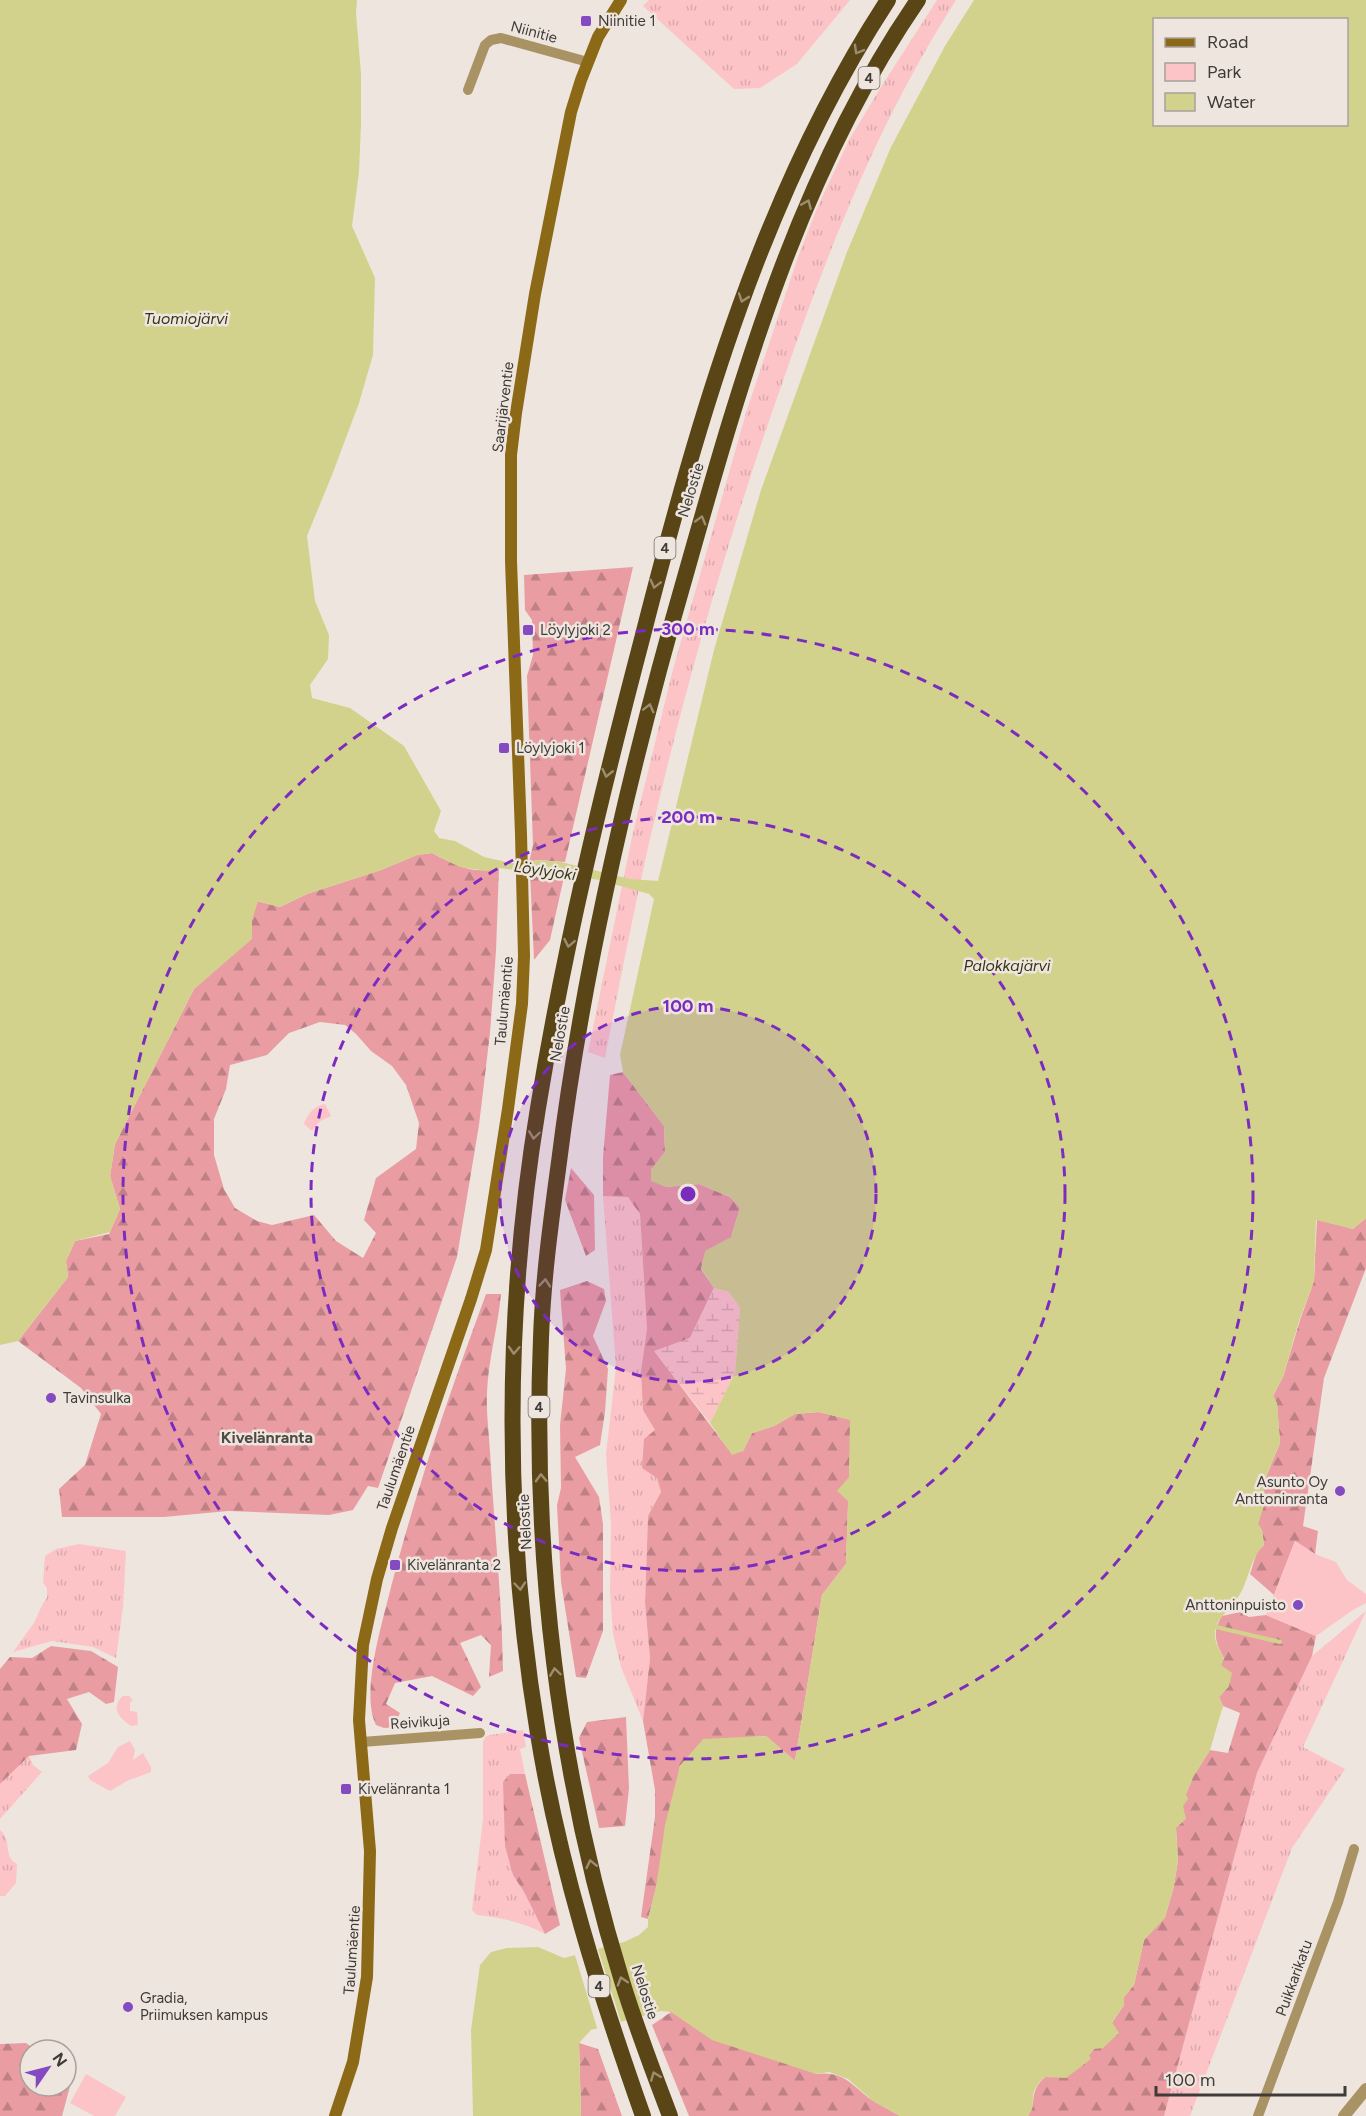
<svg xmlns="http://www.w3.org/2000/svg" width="1366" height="2116" font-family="Figtree,sans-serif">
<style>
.grass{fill:url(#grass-tufts)}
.forest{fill:url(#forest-firs);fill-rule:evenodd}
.wetland{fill:url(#wetland-marsh)}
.park{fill:#fdc4c8}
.water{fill:#d3d28c;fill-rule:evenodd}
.pier{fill:#eee5de}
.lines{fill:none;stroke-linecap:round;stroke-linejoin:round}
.stream{stroke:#d3d28c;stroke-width:4}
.minor{stroke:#a99365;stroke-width:10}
.tertiary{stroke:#a99365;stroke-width:12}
.secondary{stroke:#8b6917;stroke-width:12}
.trunk{stroke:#5a4516;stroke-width:16}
.oneway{stroke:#9d8d70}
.ring{fill:none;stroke:#7b2cbf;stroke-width:3;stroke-dasharray:10 8}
.poi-dot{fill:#844ac1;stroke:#eee5de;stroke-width:2}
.labels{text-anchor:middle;stroke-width:5;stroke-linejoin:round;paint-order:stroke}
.shield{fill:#eee5de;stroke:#746e6a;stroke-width:1.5}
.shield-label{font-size:14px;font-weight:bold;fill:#3f3b38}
.poi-label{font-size:15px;fill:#3f3b38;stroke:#eee5de;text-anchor:start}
.street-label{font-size:15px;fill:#3f3b38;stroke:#eee5de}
.water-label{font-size:16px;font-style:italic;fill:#353516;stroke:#eee5de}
.neighbourhood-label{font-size:16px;font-weight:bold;fill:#514a44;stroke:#eee5de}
.centre{fill:#7b2cbf;stroke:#eee5de;stroke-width:3}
.ring-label{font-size:18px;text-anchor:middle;font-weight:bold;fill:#7b2cbf;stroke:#eee5de;stroke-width:5;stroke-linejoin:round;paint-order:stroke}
</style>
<defs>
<pattern id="grass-tufts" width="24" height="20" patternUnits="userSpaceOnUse" patternTransform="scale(1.5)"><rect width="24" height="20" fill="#fdc4c8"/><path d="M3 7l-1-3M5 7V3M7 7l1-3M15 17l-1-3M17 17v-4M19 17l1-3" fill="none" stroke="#daa9ad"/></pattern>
<pattern id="forest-firs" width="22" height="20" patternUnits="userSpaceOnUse" patternTransform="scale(1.5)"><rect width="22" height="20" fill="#e99da3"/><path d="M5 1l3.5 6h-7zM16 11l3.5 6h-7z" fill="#be8186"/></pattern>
<pattern id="wetland-marsh" width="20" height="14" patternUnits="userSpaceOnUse" patternTransform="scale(1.5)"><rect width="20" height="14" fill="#fdc4c8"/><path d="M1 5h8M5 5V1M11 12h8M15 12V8" fill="none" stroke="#daa9ad"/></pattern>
</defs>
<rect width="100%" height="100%" fill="#eee5de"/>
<g class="grass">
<polygon points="649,0 850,0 797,64 760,88 734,89 643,6"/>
<path d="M 937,0 L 956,0 C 881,117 829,247 784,378 C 730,530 685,686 649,843 C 633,914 619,986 605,1058 L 588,1052 L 632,837 L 672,673 L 746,413 L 799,254 L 818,206 L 849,140 L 881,87 Z"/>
<polygon points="603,1196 628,1196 640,1214 647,1329 641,1371 655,1430 657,1478 661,1492 648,1516 645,1603 650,1658 643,1721 621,1667 613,1634 610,1592 611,1525 606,1454 616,1367"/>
<polygon points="79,1544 126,1551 123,1607 116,1658 93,1647 52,1641 13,1652 34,1623 43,1603 47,1598 47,1588 43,1583 45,1556 56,1549"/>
<polygon points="1366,1611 1303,1747 1345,1769 1292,1848 1190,2116 1164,2116 1257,1773 1312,1656"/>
<path d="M 523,1730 L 526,1747 L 520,1749 L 525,1774 L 510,1774 L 503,1782 L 513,1875 L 524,1892 L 545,1934 C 524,1922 501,1918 477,1915 L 472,1910 L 483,1819 L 483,1742 L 485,1737 L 490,1735 Z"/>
<polygon points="29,1756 33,1765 42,1772 0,1819 0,1784"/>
<path d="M 0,1830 C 13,1840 2,1856 17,1864 L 16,1883 L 5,1896 L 0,1896 Z"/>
</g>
<g class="forest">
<polygon points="633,567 565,862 536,860 529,863 533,845 527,676 533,655 532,620 525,610 524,575"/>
<path d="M 432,853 C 455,865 473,875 499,868 L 496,951 L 490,1033 L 479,1125 L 457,1257 L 378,1488 L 368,1486 L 353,1510 L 329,1515 L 228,1511 L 164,1517 L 62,1517 L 59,1489 L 85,1465 L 101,1414 L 81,1388 L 18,1341 L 68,1277 L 66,1261 L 75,1241 L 109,1234 L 120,1209 L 110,1176 L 115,1144 L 194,989 L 251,939 L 252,920 L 257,901 L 280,907 L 307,894 L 381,870 L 417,855 ZM 320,1022 L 345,1025 L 356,1034 L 371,1051 L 392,1066 L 406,1085 L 419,1123 L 416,1149 L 376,1178 L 364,1220 L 376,1233 L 363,1258 L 336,1241 L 314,1215 L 272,1225 L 257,1221 L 235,1208 L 224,1189 L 214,1155 L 214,1119 L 226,1089 L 230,1065 L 267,1055 L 289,1033 Z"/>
<polygon points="530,873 558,880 564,877 550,940 534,960"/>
<polygon points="623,1072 664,1126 665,1152 651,1170 666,1187 699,1184 730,1197 740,1208 731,1237 701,1269 714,1288 690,1338 655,1352 732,1454 743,1451 752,1433 774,1426 795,1414 819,1412 851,1420 846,1564 822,1595 795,1761 766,1736 703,1740 680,1766 656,1888 648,1919 641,1917 655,1817 655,1790 643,1721 650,1658 645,1603 648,1516 661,1492 657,1478 642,1468 644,1439 655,1430 643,1410 641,1371 647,1329 640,1214 628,1197 603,1196 603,1157 610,1075"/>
<polygon points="571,1168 594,1195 595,1250 586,1256 565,1200"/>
<polygon points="1366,1218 1366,1268 1324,1378 1303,1526 1318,1531 1315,1554 1295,1541 1274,1595 1250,1574 1257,1552 1264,1545 1262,1530 1258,1524 1262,1487 1280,1443 1277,1404 1273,1396 1283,1377 1300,1320 1314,1281 1317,1219 1353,1229"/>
<polygon points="587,1281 604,1289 606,1301 593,1336 608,1369 605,1412 600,1445 575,1457 599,1497 603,1524 603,1631 586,1678 576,1677 561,1582 557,1505 561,1488 560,1425 566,1369 560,1290"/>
<path d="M 486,1294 L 501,1294 C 498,1327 488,1360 487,1393 C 486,1412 489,1433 490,1452 C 494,1525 502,1598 503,1671 L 489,1677 L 491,1645 L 481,1635 L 460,1643 L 481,1687 L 473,1696 L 432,1676 L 395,1683 L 386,1704 L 400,1713 L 393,1727 L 384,1728 L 376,1725 C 361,1695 380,1631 388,1599 C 414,1495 449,1395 486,1294 Z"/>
<path d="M 1240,1612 L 1249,1617 L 1266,1615 L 1316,1636 L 1312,1656 L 1257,1773 L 1164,2116 L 1028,2116 C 1036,2104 1031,2100 1036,2089 C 1044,2070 1072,2063 1089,2055 L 1094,2049 L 1124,2005 L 1124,1997 L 1134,1985 L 1144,1940 L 1165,1917 L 1173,1890 L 1178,1861 L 1176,1828 L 1186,1794 L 1193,1777 L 1210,1750 L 1228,1753 L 1240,1713 L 1223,1706 L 1219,1697 L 1229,1686 L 1221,1665 L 1224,1658 C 1215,1642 1212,1632 1222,1616 Z"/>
<polygon points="51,1646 91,1651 118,1667 114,1702 106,1704 89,1692 67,1699 82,1724 76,1750 29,1756 0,1784 0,1669 10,1657 32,1658"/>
<polygon points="626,1717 629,1788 625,1826 599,1828 579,1738 587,1722"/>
<polygon points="510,1774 525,1774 560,1925 545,1934 524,1892 513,1875 505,1846 503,1782"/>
<path d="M 671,2012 L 816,2074 C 846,2070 853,2088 875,2102 C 883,2107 892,2111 900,2116 L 689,2116 L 652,2025 Z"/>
<polygon points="26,2043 36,2050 30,2050 30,2086 66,2086 66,2071 73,2075 62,2116 0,2116 0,2044"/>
<polygon points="579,2043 598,2049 622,2116 581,2116"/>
</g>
<polygon class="wetland" points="714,1288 729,1292 740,1308 735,1373 710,1423 654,1351 690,1338"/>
<g class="park">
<path d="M 325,1104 L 331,1116 L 320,1121 L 312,1131 L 304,1124 C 308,1113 314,1106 325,1104 Z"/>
<polygon points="1295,1541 1315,1554 1336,1562 1347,1580 1366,1594 1366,1603 1353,1610 1316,1636 1266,1615"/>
<path d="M 123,1696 L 129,1696 L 133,1700 L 130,1703 L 130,1711 L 137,1712 L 138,1725 L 131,1726 C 119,1718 110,1707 123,1696 Z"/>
<polygon points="130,1741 135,1750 133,1760 143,1753 151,1767 151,1772 127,1781 110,1791 90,1780 88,1776 108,1763 118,1747"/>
<polygon points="86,2074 126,2097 115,2116 94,2116 70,2103"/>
</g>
<path class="water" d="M 0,0 L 357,0 L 356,13 L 361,74 L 361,124 L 359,172 L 352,226 L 375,278 L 373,355 L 359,403 L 332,475 L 307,536 L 315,601 L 329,635 L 328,659 L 310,685 L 312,698 L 350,708 L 404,746 L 441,811 L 434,831 L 439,838 L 455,841 L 484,857 L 511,863 L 529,863 L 536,860 L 561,862 L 630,879 L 658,881 L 714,650 L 761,490 L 847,252 L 891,147 L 945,46 L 974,0 L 1366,0 L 1366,1218 L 1353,1229 L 1316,1220 L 1314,1281 L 1299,1321 L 1283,1377 L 1273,1396 L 1277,1403 L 1280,1443 L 1262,1486 L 1267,1497 L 1258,1524 L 1262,1530 L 1264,1545 C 1249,1559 1249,1584 1236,1600 C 1230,1609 1219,1617 1216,1627 C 1212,1639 1219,1649 1224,1658 L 1221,1665 L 1232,1673 L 1229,1686 L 1219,1697 L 1223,1706 L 1210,1750 L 1193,1777 L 1186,1794 L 1188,1799 L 1183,1806 L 1186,1819 L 1176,1828 L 1178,1861 L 1173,1890 L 1165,1918 L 1144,1940 L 1134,1985 L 1124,1997 L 1124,2005 L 1112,2022 L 1119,2033 L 1103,2048 L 1094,2049 L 1089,2055 L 1091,2059 L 1066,2078 L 1044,2077 C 1040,2082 1034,2088 1033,2096 C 1032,2106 1035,2106 1028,2116 L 900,2116 L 873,2101 L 848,2079 L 829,2072 L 816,2074 L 712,2040 L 671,2012 L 661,2011 L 591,2030 L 579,2043 L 581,2116 L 473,2116 L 471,2030 L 480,1965 L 491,1952 L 507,1948 L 538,1947 L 564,1958 L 624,1942 L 639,1935 L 648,1927 L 648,1919 L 656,1888 L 665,1825 L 680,1766 L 703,1739 L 766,1736 L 795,1761 L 822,1595 L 846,1564 L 848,1501 L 837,1491 L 849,1477 L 850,1420 L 819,1412 L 795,1414 L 774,1426 L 752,1433 L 743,1451 L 732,1455 L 710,1423 L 735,1373 L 740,1308 L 729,1292 L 714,1288 L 701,1268 L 705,1251 L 731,1237 L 740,1208 L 730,1197 L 699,1184 L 666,1187 L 651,1181 L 651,1170 L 665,1152 L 664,1126 L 623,1072 L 620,1055 L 654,899 L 649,894 L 599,880 L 569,875 L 558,880 L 551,880 L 528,872 L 499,868 L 487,871 L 460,867 L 432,853 L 417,855 L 381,870 L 307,894 L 280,907 L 258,901 L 252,920 L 252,939 L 194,989 L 115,1144 L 110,1176 L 120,1209 L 110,1232 L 75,1241 L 66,1261 L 68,1277 L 18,1341 L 0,1345 ZM 1154,20 L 1346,20 L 1346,124 L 1154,124 Z"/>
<polygon class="pier" points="597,1946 622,2025 598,2031 574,1952"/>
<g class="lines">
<polyline class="stream" points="1216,1627 1280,1642"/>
<g class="minor">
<polyline points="468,90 485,45 491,40 501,38 588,62"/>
<polyline points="362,1742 480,1733"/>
<polyline points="1258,2116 1338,1902 1354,1849"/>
</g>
<polyline class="tertiary" points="1344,2116 1366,2089"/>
<polyline class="secondary" points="335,2116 353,2062 367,1977 370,1851 359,1720 363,1645 377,1579 392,1528 471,1299 486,1250 508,1109 522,1004 524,956 521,834 511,561 511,455 516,413 535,294 571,112 581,80 598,37 621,0"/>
<g class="trunk">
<path d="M 643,2116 C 599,1991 559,1865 538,1734 C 504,1528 504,1314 538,1108 C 564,948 602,791 643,635 C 699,416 763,191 888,0"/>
<path d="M 670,2116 C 653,2071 636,2027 622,1981 C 558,1774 532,1554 541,1338 C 543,1279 551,1221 559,1162 C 584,962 631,764 687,570 C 743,372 800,171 918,0"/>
</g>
</g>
<defs><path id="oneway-chevron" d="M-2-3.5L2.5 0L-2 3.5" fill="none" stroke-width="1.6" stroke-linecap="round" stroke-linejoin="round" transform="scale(1.5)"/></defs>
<g class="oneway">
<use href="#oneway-chevron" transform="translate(858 50) rotate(120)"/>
<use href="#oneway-chevron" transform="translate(807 204) rotate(-67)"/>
<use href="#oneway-chevron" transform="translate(743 298) rotate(109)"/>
<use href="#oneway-chevron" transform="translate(701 520) rotate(-74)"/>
<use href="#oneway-chevron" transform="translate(655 584) rotate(104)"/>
<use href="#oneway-chevron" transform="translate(649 708) rotate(-76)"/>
<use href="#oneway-chevron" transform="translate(607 773) rotate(103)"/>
<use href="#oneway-chevron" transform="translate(569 943) rotate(101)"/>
<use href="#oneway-chevron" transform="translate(534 1135) rotate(98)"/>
<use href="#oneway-chevron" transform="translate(545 1283) rotate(-85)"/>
<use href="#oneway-chevron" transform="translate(514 1350) rotate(93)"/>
<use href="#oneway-chevron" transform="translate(541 1478) rotate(-92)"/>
<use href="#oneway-chevron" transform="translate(520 1586) rotate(85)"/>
<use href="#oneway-chevron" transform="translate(555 1672) rotate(-98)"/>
<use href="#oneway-chevron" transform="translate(591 1864) rotate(-103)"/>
<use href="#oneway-chevron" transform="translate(622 1981) rotate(-107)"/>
<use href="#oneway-chevron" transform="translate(655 2076) rotate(-111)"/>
</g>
<circle cx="688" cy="1194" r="188" fill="#7b2cbf" fill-opacity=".12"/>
<g class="ring">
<circle cx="688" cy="1194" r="188"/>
<circle cx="688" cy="1194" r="377"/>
<circle cx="688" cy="1194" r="565"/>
</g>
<g class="poi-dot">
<rect x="580" y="15" width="12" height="12" rx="3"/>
<rect x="522" y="624" width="12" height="12" rx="3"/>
<rect x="498" y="742" width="12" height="12" rx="3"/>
<circle cx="51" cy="1398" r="6"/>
<circle cx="1340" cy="1491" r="6"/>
<rect x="389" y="1559" width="12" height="12" rx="3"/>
<circle cx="1298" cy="1605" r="6"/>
<rect x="340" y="1783" width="12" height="12" rx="3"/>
<circle cx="128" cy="2007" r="6"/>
</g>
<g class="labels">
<g class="shield">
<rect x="858.5" y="67" width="21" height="22" rx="4.5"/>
<rect x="654.5" y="537" width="21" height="22" rx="4.5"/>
<rect x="528.5" y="1396" width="21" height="22" rx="4.5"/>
<rect x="588.5" y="1975" width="21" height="22" rx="4.5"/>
</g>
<g class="shield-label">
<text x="869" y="83">4</text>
<text x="665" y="553">4</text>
<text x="539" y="1412">4</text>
<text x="599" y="1991">4</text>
</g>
<g class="poi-label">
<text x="598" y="26">Niinitie 1</text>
<text x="540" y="635">Löylyjoki 2</text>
<text x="516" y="753">Löylyjoki 1</text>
<text x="63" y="1403">Tavinsulka</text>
<text x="1328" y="1487" text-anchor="end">Asunto Oy<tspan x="1328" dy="17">Anttoninranta</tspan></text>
<text x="407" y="1570">Kivelänranta 2</text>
<text x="1286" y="1610" text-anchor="end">Anttoninpuisto</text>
<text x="358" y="1794">Kivelänranta 1</text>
<text x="140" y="2003">Gradia,<tspan x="140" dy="17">Priimuksen kampus</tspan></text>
</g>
<g class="street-label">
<text transform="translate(534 32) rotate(15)" y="5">Niinitie</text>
<text transform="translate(503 407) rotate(-83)" y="5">Saarijärventie</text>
<text transform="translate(691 490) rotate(-73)" y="5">Nelostie</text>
<text transform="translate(504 1001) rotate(-85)" y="5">Taulumäentie</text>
<text transform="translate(560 1034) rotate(-80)" y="5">Nelostie</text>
<text transform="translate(396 1468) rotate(-71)" y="5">Taulumäentie</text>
<text transform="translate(525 1522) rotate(-93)" y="5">Nelostie</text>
<text transform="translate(420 1722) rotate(-4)" y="5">Reivikuja</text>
<text transform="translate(352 1950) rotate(-86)" y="5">Taulumäentie</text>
<text transform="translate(1294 1978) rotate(-70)" y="5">Puikkarikatu</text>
<text transform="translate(645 1992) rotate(72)" y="5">Nelostie</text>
</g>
<g class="water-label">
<text x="186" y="324">Tuomiojärvi</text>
<text transform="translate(545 870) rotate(8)" y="6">Löylyjoki</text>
<text x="1007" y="971">Palokkajärvi</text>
</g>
<g class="neighbourhood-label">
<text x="267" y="1443">Kivelänranta</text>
</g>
</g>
<circle cx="688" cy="1194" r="9" class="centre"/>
<g class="ring-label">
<text x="688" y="635">300 m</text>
<text x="688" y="823">200 m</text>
<text x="688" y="1012">100 m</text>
</g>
<rect x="1153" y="18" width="195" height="108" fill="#eee5de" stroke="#a8a19c" stroke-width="1.5"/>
<rect x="1165" y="38" width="30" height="9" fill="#8b6917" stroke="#a8a19c" stroke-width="1.5"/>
<text x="1207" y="48" font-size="18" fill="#3f3b38">Road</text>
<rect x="1165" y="63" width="30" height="18" fill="#fdc4c8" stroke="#a8a19c" stroke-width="1.5"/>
<text x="1207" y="78" font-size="18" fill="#3f3b38">Park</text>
<rect x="1165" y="93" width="30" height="18" fill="#d3d28c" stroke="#a8a19c" stroke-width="1.5"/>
<text x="1207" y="108" font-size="18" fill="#3f3b38">Water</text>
<g transform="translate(48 2068) rotate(55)"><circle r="28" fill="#eee5de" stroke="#a8a19c" stroke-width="1.5"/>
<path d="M0-4.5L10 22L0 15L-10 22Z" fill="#844ac1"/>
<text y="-9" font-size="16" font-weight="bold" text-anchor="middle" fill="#3f3b38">N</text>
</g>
<path d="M1156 2086v9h189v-9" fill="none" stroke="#3f3b38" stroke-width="3"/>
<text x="1165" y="2086" font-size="18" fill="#3f3b38" stroke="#eee5de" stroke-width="4.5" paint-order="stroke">100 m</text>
</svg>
